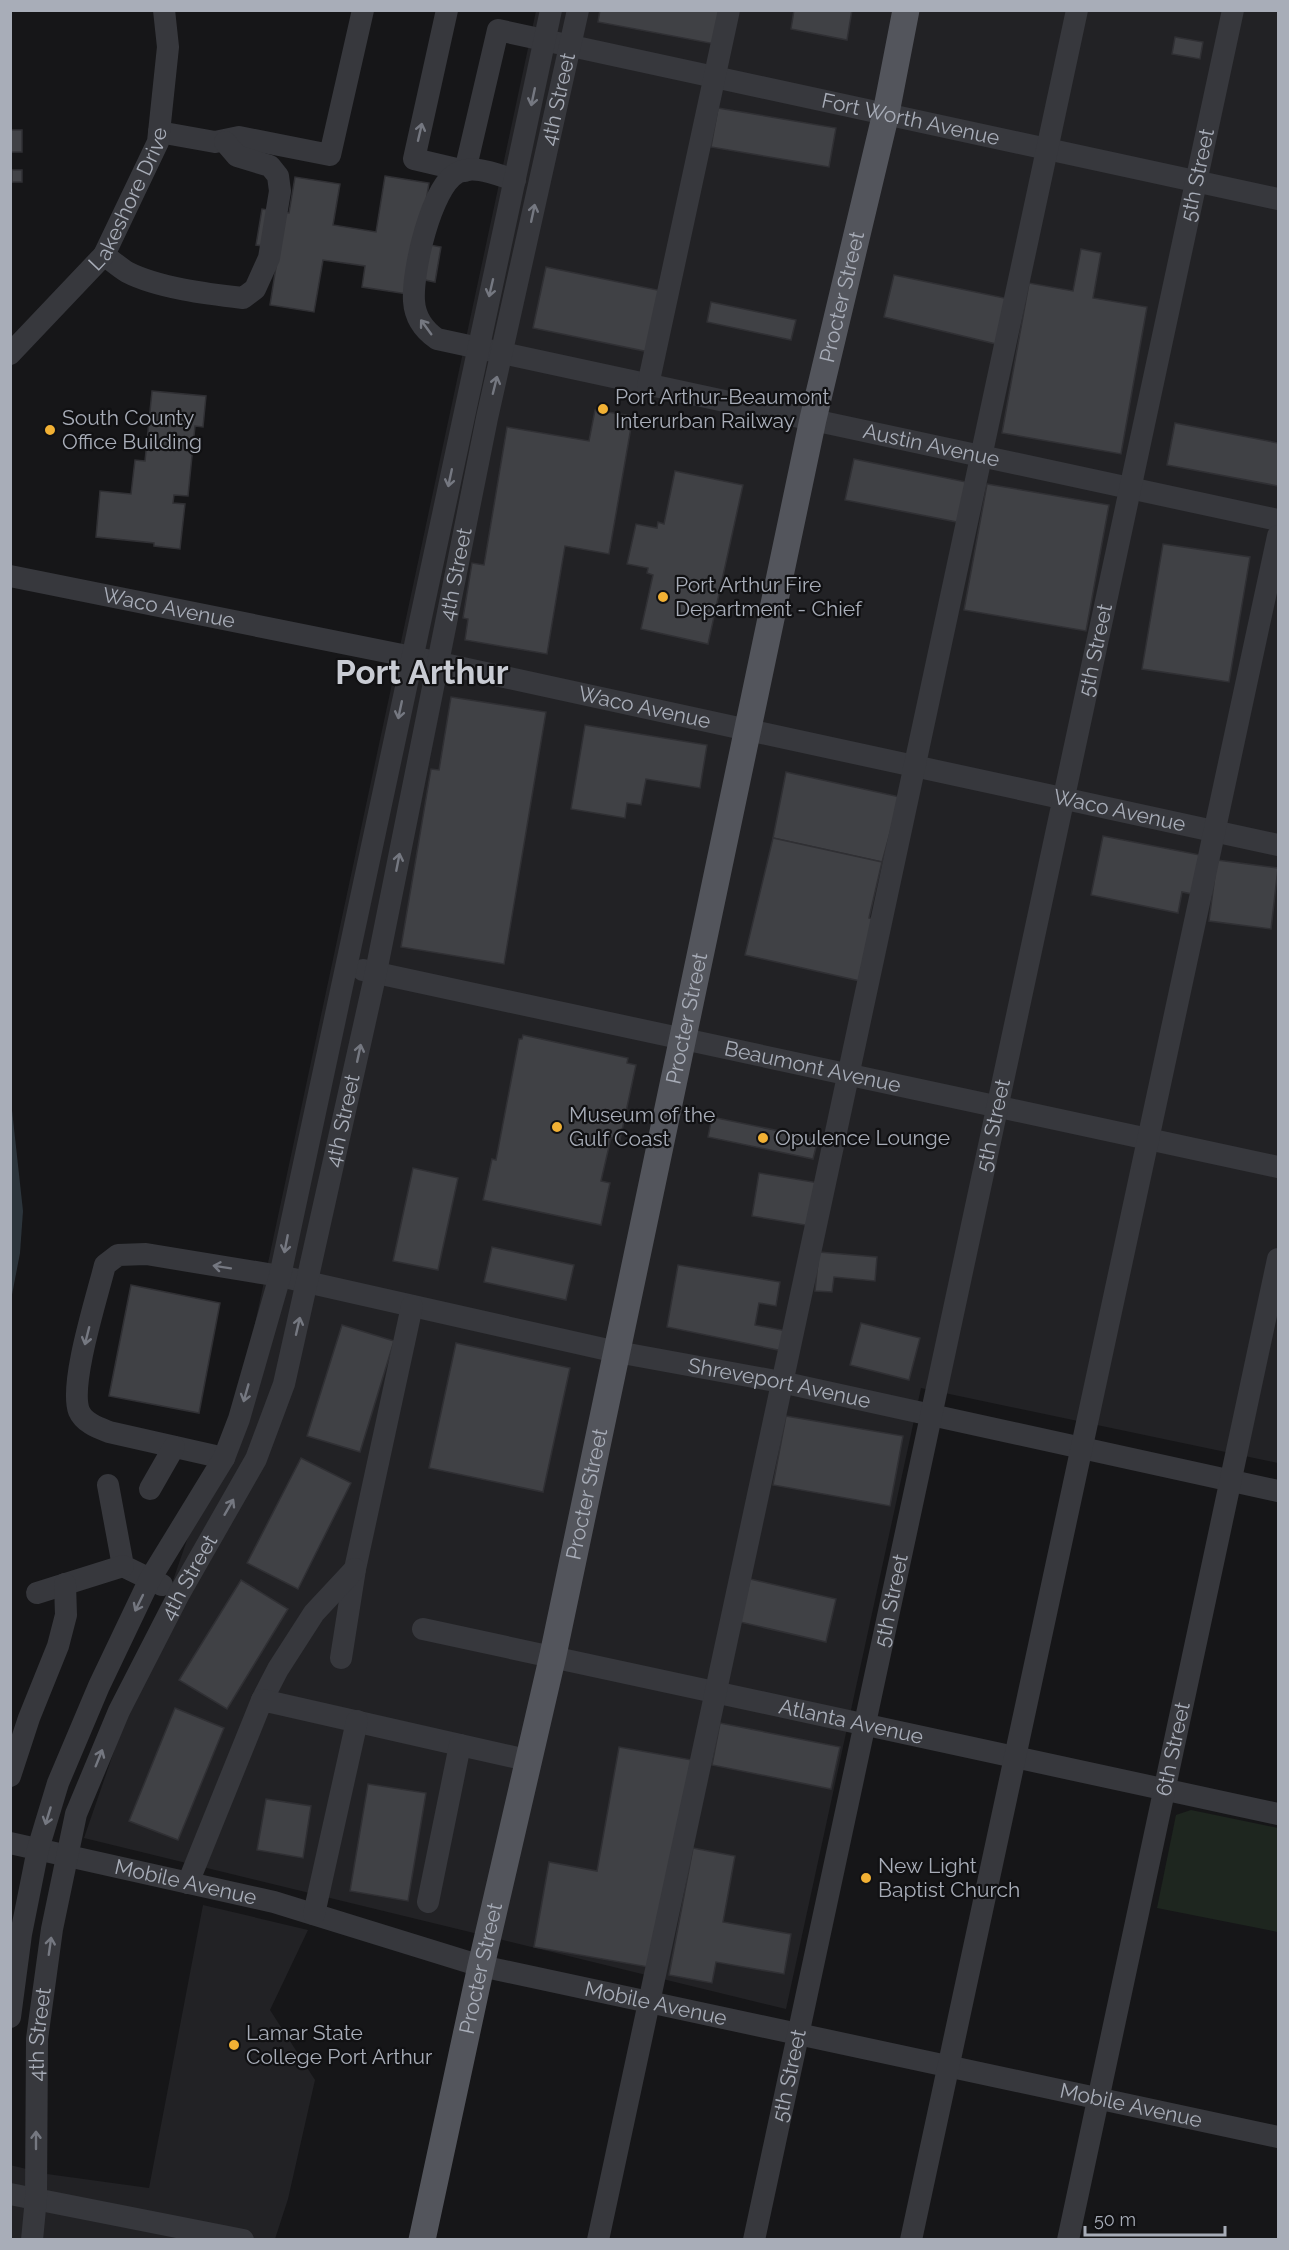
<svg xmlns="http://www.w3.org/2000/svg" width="1289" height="2250" font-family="Raleway,sans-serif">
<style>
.built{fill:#222225}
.green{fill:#1e261f}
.water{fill:#2c353c}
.building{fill:#404145;stroke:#303034;stroke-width:1.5}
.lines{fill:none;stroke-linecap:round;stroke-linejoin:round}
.minor{stroke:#37383d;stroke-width:22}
.major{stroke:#53555c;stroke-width:27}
.oneway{stroke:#757881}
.poi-dot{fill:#f2b134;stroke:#111113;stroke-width:2}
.labels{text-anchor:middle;stroke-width:4.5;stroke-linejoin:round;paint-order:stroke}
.street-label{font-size:21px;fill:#a8adb8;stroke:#111113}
.poi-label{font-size:21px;fill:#a8adb8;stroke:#111113;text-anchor:start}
.town-label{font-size:33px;font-weight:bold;fill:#c9ccd4;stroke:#111113}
</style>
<rect width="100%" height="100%" fill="#161618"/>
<g class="built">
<polygon points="536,11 1278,11 1278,1463 921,1388 786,2009 84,1838 244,1375"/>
<polygon points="203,1905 308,1930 270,2010 315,2080 288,2199 275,2239 11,2239 10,2165 47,2174 149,2188"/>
</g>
<polygon class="green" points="1191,1810 1278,1828 1278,1932 1157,1908 1176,1815"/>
<polygon class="water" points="11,1101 23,1211 20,1253 11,1300"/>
<g class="building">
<polygon points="600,10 722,10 715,44 598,22"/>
<polygon points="794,10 852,10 847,40 791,29"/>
<polygon points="1175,37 1203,42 1200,59 1172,54"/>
<polygon points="718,108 836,128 829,167 711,147"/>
<rect x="10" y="130" width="12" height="22"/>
<rect x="12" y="170" width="10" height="12"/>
<polygon points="385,176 429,183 419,243 441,247 435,282 410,277 407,294 362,287 365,266 323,260 314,312 270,305 279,248 256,245 262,209 289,213 295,177 340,184 333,225 376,232"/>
<polygon points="1081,249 1101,253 1093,298 1147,307 1121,454 1002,433 1029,283 1073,291"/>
<polygon points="546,267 662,291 649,352 533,328"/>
<polygon points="894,275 1009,299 996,344 884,317"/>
<polygon points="711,302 796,320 791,340 707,322"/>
<polygon points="152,391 206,396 203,427 195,426 188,496 174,495 173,503 185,504 180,549 154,546 154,543 96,537 100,491 131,494 135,460 145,461"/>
<polygon points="595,410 633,416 609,554 565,546 547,654 465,640 468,619 463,618 472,563 484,565 507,427 589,441"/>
<polygon points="1175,423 1278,443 1278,486 1167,465"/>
<polygon points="854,459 971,483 962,523 845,500"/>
<polygon points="675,471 743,485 708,644 641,629 653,575 647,573 648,568 627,564 636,524 657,528 658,522 664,524"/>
<polygon points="987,484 1109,505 1086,631 964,610"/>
<polygon points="1163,544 1250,557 1229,682 1142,669"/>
<polygon points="451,697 546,712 504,964 401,947 431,769 439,770"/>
<polygon points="585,725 707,745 700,788 646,779 641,805 627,803 625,818 571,809"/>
<polygon points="786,772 900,797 882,862 773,838"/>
<polygon points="1103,836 1200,855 1192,894 1182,892 1178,913 1091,895"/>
<polygon points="773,838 882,862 869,918 875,919 860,981 745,955"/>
<polygon points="1217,860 1278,868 1271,929 1209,921"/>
<polygon points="523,1035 628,1058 627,1063 636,1065 620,1140 611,1138 601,1181 610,1183 601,1225 483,1200 492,1159 496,1160 519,1039 522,1039"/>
<polygon points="712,1117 818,1139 813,1159 708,1137"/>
<polygon points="413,1168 458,1178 438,1270 393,1261"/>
<polygon points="759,1173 819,1183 811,1226 752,1216"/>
<polygon points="492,1247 574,1265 566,1300 484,1282"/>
<polygon points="819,1252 877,1257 875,1281 834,1277 832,1292 815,1291"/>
<polygon points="678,1265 780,1282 776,1306 759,1303 755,1325 787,1331 783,1351 667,1327"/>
<polygon points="131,1285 220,1303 199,1413 109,1396"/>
<polygon points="861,1323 920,1338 909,1380 850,1365"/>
<polygon points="342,1325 394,1341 360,1452 307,1436"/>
<polygon points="456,1343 570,1368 543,1492 429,1468"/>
<polygon points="786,1416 903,1436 890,1506 773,1485"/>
<polygon points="301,1458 351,1483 298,1589 247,1563"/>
<polygon points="750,1579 836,1599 826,1642 740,1622"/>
<polygon points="241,1580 288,1609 227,1709 179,1680"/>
<polygon points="175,1708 224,1728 178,1840 129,1821"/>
<polygon points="720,1723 840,1747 831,1789 712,1765"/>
<polygon points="619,1747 692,1760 654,1968 534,1947 549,1862 597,1871"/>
<polygon points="368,1784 426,1793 408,1901 350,1891"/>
<polygon points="266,1799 311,1806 303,1858 257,1850"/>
<polygon points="693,1848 735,1856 723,1922 791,1934 784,1974 716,1962 712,1983 669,1975"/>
</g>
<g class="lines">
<g class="minor">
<path id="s1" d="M 447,10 L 414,159 L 465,171 L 498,30 L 1278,199"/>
<polyline points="159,132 215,142 239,137 330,155 363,10"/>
<path id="s2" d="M 515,180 C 497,175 475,164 457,173 C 431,187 412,272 414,301 C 415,317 424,330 437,339 L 1278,520"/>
<path d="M 104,255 C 111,260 119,267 127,272 C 158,288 208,294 243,298 L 255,289 L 269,258 L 280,191 L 278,176 L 270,166 L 237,156 L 225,142"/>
<path id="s3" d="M 10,354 L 104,255 L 158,142 L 168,47 L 164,10"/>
<polyline points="648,385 729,10"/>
<path id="s4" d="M 10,576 L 412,657 L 1278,845"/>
<path id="s5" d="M 363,970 L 1278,1167"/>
<path id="s6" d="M 224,1458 L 109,1432 C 99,1428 84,1423 79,1411 C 69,1384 97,1297 105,1265 L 118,1255 L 146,1254 L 280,1276 L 617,1352 L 781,1382 L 1278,1491"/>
<polyline points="108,1485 123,1566 162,1585"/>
<polyline points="150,1489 174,1447"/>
<polyline points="37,1593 123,1566"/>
<path id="s7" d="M 423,1629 L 1278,1814"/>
<polyline points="341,1658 355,1569 412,1306"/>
<polyline points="262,1700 278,1669 314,1613 355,1569"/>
<polyline points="10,1776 29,1718 58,1646 66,1615 65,1584"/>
<path id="s8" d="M 10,1843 L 274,1902 L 481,1966 L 1278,2137"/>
<polyline points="188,1883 262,1700 460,1745"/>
<polyline points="428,1902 460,1745 527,1760"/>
<polyline points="314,1914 357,1721"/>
<polyline points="10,2017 21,1934 38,1849 58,1783 99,1686 150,1579 224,1458 239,1419 280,1276 551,10"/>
<polyline points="10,2194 243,2240"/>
<path id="s9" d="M 32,2240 L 36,2198 L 37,2039 L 52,1929 L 76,1814 L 119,1711 L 179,1594 L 256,1459 L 284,1384 L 376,972 L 487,418 L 578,10"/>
<polyline points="598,2240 1077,10"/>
<path id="s10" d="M 754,2240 L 1233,10"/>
<polyline points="911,2240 1278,536"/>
<path id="s11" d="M 1068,2240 L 1278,1259"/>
</g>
<path class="major" id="s12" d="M 422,2240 L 481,1966 L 553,1655 L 813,419 L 886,113 L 906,10"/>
</g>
<defs><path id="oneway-shaft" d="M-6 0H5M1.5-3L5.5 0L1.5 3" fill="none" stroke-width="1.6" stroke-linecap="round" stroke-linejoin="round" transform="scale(1.5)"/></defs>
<g class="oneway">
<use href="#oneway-shaft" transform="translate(533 97) rotate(102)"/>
<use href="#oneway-shaft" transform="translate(420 132) rotate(-77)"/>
<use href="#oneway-shaft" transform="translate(533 213) rotate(-78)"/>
<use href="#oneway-shaft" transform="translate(491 288) rotate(103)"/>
<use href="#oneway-shaft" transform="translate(426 327) rotate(-126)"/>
<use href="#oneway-shaft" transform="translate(495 385) rotate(-76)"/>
<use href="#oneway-shaft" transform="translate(450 478) rotate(102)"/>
<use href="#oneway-shaft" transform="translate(400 710) rotate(102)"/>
<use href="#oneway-shaft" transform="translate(398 862) rotate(-79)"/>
<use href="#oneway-shaft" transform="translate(359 1053) rotate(-78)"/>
<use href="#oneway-shaft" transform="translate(286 1244) rotate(101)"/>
<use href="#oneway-shaft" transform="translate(222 1267) rotate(-171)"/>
<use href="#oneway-shaft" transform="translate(298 1326) rotate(-77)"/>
<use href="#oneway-shaft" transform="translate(87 1336) rotate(104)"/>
<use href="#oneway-shaft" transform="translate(246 1393) rotate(106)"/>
<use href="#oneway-shaft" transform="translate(229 1507) rotate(-60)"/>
<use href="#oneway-shaft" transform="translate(139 1603) rotate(116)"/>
<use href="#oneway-shaft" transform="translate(99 1758) rotate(-68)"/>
<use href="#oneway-shaft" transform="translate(48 1816) rotate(107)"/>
<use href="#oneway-shaft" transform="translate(50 1946) rotate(-82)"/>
<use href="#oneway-shaft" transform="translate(36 2140) rotate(-90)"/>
</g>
<g class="poi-dot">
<circle cx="603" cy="409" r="6"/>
<circle cx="50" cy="430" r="6"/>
<circle cx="663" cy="597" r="6"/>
<circle cx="557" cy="1127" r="6"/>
<circle cx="763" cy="1138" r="6"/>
<circle cx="866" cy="1878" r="6"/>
<circle cx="234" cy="2045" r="6"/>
</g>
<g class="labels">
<g class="street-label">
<text dy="7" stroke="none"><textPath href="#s9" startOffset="2222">4th Street</textPath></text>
<text dy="7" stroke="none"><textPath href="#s1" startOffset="772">Fort Worth Avenue</textPath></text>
<text dy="7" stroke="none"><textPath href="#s10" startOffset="2112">5th Street</textPath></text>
<text dy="7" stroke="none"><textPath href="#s3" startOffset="198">Lakeshore Drive</textPath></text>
<text dy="7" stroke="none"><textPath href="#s12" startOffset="1988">Procter Street</textPath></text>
<text dy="7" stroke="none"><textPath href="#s2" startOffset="750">Austin Avenue</textPath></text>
<text dy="7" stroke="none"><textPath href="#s9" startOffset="1736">4th Street</textPath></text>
<text dy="7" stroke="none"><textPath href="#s4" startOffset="162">Waco Avenue</textPath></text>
<text dy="7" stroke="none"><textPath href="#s10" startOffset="1626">5th Street</textPath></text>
<text dy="7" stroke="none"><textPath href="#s4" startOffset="648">Waco Avenue</textPath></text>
<text dy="7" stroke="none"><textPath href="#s4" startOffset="1134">Waco Avenue</textPath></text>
<text dy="7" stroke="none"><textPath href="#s12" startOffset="1250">Procter Street</textPath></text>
<text dy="7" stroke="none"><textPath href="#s5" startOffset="460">Beaumont Avenue</textPath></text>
<text dy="7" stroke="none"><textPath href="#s9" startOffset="1178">4th Street</textPath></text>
<text dy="7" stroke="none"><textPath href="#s10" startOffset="1140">5th Street</textPath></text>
<text dy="7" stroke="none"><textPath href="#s6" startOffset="996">Shreveport Avenue</textPath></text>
<text dy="7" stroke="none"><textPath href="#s12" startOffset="764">Procter Street</textPath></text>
<text dy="7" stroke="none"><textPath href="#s9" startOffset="692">4th Street</textPath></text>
<text dy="7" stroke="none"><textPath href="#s10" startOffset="654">5th Street</textPath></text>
<text dy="7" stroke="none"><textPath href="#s7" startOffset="438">Atlanta Avenue</textPath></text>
<text dy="7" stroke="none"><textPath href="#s11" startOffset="502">6th Street</textPath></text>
<text dy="7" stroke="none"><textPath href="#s8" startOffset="180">Mobile Avenue</textPath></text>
<text dy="7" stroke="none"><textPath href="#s12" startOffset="278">Procter Street</textPath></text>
<text dy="7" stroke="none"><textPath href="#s8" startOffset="666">Mobile Avenue</textPath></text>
<text dy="7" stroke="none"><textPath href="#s9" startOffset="206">4th Street</textPath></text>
<text dy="7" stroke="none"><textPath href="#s10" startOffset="168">5th Street</textPath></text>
<text dy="7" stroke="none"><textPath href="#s8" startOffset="1152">Mobile Avenue</textPath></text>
</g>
<g class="poi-label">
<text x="615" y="404">Port Arthur-Beaumont<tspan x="615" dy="24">Interurban Railway</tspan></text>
<text x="62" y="425">South County<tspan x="62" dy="24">Office Building</tspan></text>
<text x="675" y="592">Port Arthur Fire<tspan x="675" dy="24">Department - Chief</tspan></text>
<text x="569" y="1122">Museum of the<tspan x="569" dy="24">Gulf Coast</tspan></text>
<text x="775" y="1145">Opulence Lounge</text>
<text x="878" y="1873">New Light<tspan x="878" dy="24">Baptist Church</tspan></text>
<text x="246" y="2040">Lamar State<tspan x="246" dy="24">College Port Arthur</tspan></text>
</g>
<g class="town-label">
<text x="422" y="684">Port Arthur</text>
</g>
</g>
<rect width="1289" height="2250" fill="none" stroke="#a8adb8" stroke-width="24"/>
<path d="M1085 2226v9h140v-9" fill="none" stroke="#a8adb8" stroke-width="3"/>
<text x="1094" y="2226" font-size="18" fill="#a8adb8" stroke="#111113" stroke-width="4.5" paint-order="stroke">50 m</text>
</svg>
